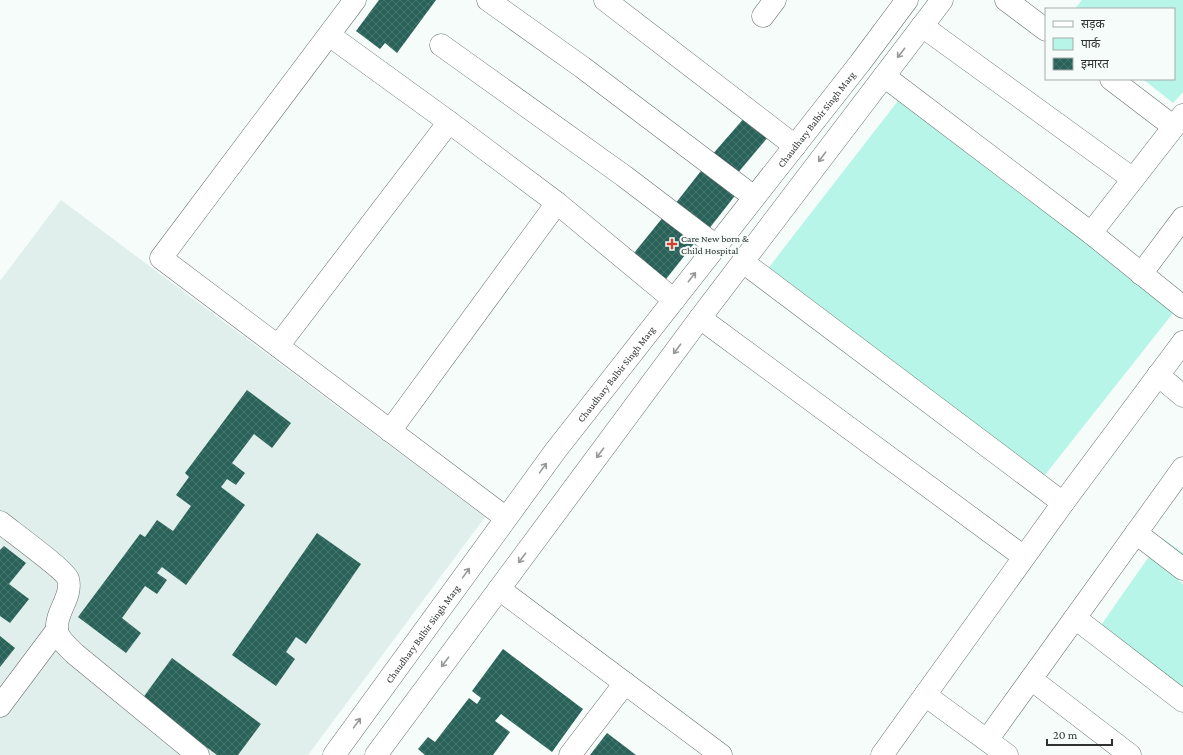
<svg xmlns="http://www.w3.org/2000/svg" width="1183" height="755" font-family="'Crimson Pro','Noto Sans Devanagari',serif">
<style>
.built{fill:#e0efeb}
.park{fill:#b6f5e8}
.building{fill:url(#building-cross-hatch)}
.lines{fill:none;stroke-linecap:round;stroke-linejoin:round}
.minor-casing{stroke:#6b706f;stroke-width:23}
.minor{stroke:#fff;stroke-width:22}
.oneway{stroke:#979898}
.poi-dot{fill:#cf4231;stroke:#f5fcfa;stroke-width:1.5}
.labels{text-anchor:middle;stroke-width:4;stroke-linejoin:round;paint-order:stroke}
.street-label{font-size:10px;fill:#2f3231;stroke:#f5fcfa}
.poi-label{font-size:10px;fill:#2f3231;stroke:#f5fcfa;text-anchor:start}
</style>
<defs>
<pattern id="building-cross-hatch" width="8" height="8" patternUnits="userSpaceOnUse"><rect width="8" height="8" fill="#286258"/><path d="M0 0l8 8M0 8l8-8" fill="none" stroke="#47756d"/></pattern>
</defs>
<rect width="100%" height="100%" fill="#f5fcfa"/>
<polygon class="built" points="61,200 485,517 308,755 0,755 0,281"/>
<g class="park">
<polygon points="1082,0 1183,0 1183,92 1173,103 1143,79 1174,79 1174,9 1075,9"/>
<polygon points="901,97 1177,308 1033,490 759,280"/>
<polygon points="1162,538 1183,553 1183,575 1179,581 1183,584 1183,691 1099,628"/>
</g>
<g class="building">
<polygon points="379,0 436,0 397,53 385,43 380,49 356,31"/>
<polygon points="745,117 768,137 736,175 712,155"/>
<polygon points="704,167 737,193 705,234 672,208"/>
<polygon points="664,216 696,241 663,283 630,258"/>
<polygon points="247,390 291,423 272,448 254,434 232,463 245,473 236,485 227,479 221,487 245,505 186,585 162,567 157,573 167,580 157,594 145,586 122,618 141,633 126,653 78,617 140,534 145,537 157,520 173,531 191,506 176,495 189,477 185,473"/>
<polygon points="317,533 361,564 306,644 296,637 286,652 295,659 276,686 232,655"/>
<polygon points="4,546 26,563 9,584 29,599 10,623 0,616 0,550"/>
<polygon points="0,636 15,648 0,667"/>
<polygon points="503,649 583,709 552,752 501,714 495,721 510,732 493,755 425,755 418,749 428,737 435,742 469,698 477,704 481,698 472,691"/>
<polygon points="172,658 261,724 238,755 217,755 142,699"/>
<polygon points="607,733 636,755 590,755"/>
</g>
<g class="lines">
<g class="minor-casing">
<g id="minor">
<polyline points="355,0 161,258 506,518"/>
<polyline points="488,0 582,67 754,197"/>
<polyline points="605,0 795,146"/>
<polyline points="1006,0 1046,30"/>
<polyline points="763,16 775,0"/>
<polyline points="922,26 1133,179"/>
<polyline points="329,35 449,122 557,203 674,300"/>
<polyline points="441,45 624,176 716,246"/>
<polyline points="884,76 1091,233 1183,307"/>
<polyline points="1111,79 1170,124 1176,124 1183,115"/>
<polyline points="1091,233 1176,124"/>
<polyline points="743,262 1063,503"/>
<polyline points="1141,274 1183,218"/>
<polyline points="700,318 1024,557"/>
<polyline points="278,346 449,122"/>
<polyline points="1158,375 1183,396"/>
<polyline points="390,431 557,203"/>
<path d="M 0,522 C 11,531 65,570 68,579 C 73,597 55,612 57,630 C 58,639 69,648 75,654 L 198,755"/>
<polyline points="1136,533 1183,569"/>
<polyline points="499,589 721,755"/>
<polyline points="1075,618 1183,701"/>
<polyline points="1031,679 1130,755"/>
<polyline points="925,695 1007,755"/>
<polyline points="0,706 57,630"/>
<polyline points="987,740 1183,468"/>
<path id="s1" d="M 334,755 L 556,450 L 860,63 L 907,0"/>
<polyline points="376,755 700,318 942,0"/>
<polyline points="570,755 625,683"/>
<polyline points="882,755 1063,503 1183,342"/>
</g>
</g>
<use href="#minor" class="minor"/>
</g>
<defs><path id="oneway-shaft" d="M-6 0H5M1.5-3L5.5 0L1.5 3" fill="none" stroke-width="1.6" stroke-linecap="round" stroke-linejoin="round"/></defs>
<g class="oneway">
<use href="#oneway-shaft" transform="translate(901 53) rotate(128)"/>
<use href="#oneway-shaft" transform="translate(822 157) rotate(127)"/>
<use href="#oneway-shaft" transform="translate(692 277) rotate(-52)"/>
<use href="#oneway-shaft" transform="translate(677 349) rotate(127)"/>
<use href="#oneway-shaft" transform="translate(600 453) rotate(127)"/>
<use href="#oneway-shaft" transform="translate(543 468) rotate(-54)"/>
<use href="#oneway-shaft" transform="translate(522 558) rotate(127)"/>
<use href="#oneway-shaft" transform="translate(466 573) rotate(-54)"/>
<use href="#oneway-shaft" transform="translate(445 662) rotate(127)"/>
<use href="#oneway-shaft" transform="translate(357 723) rotate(-54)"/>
</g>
<path class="poi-dot" d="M670 238h4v4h4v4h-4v4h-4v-4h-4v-4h4z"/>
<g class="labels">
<g class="street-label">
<text dy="4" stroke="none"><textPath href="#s1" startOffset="798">Chaudhary Balbir Singh Marg</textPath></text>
<text dy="4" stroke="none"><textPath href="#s1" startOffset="474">Chaudhary Balbir Singh Marg</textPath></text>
<text dy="4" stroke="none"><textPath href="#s1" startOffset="150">Chaudhary Balbir Singh Marg</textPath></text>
</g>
<g class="poi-label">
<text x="681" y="242">Care New born &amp;<tspan x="681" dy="12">Child Hospital</tspan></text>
</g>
</g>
<rect x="1045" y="8" width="130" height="72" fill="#f5fcfa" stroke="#a6abaa"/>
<rect x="1053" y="21" width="20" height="6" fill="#ffffff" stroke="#a6abaa"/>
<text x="1081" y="28" font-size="12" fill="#2f3231">सड़क</text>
<rect x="1053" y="38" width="20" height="12" fill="#b6f5e8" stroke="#a6abaa"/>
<text x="1081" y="48" font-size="12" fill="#2f3231">पार्क</text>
<rect x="1053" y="58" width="20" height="12" fill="url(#building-cross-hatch)" stroke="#a6abaa"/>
<text x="1081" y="68" font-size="12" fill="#2f3231">इमारत</text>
<path d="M1047 739v6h65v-6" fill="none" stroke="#2f3231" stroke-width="2"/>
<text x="1053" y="739" font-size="12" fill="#2f3231" stroke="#f5fcfa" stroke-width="3" paint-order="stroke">20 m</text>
</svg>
